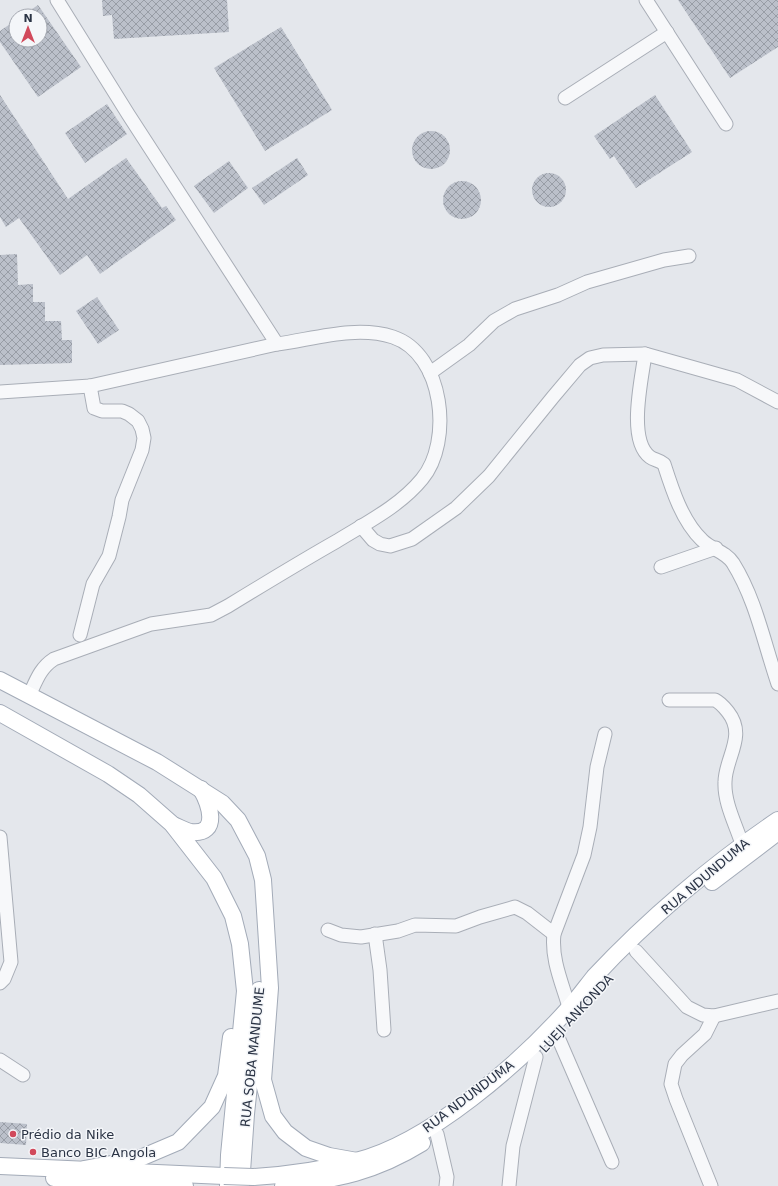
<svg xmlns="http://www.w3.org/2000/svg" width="778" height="1186" font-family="'DejaVu Sans',sans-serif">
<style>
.building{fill:url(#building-cross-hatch)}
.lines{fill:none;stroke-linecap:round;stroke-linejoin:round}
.minor-casing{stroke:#a9aeb7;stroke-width:15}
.major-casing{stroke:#a3abb8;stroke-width:18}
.minor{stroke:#f7f8fa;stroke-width:13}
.major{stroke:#fff;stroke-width:16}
.major-bridge-casing{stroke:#a3abb8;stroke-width:18;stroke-linecap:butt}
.major-bridge{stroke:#fff;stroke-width:16}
.poi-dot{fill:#d1495b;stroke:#f4f6f9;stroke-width:1.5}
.labels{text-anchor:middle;stroke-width:3;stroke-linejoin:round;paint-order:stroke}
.street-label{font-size:13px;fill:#2b3445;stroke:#f4f6f9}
.poi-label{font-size:13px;fill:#2b3445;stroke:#f4f6f9;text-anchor:start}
</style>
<defs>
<pattern id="building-cross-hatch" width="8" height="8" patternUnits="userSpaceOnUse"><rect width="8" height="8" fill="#bbc0ca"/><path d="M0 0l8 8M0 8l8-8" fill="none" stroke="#989da6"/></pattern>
</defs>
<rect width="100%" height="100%" fill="#e4e7ec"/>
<g class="building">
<polygon points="102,0 227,0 229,32 114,39 112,15 103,16"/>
<polygon points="678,0 778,0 778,47 730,78"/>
<polygon points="38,5 81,67 38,97 0,42 0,31 16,20 16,40 40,40 40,16 22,16"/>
<polygon points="281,27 332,110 265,151 214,68"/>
<polygon points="0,95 68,199 126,158 162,208 166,206 176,220 100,274 87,255 60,275 19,218 6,227 0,217"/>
<polygon points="655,95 692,152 636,188 614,156 610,159 594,136"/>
<polygon points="107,104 127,134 85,163 65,133"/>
<circle cx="431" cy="150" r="19"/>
<polygon points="297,158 308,175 264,205 252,188"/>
<polygon points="229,161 248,188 214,213 194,186"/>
<circle cx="549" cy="190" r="17"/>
<circle cx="462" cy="200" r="19"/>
<polygon points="17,254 18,285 33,284 33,302 45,302 45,321 61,321 62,340 72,340 72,363 0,365 0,255"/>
<polygon points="97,297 119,330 98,344 76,311"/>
<polygon points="0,1122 27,1124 26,1145 0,1143"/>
</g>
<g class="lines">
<g class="minor-casing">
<g id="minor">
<polyline points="646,0 726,124"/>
<polyline points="565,98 667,32"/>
<path d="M 645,354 C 642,378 627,440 650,457 C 654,460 659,460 664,464 C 672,489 682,521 702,540 C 712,550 725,551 733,563 C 756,600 764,643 778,684"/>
<polyline points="430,373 469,345 494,321 515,309 558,295 587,282 664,260 689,256"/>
<polyline points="0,392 90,386 277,344"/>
<polyline points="361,526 373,540 380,544 390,546 412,539 456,508 489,476 553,397 580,365 590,358 603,355 645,354 737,380 778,402"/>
<polyline points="661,567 716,548"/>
<polyline points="80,635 93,584 109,556 119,517 122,500 142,450 144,438 142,429 138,421 129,414 122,411 102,411 94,408 90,386"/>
<path d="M 29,696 C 36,681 40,668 54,659 L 151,624 L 211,615 L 228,606 C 264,584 300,562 337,541 C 366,523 400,506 422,479 C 453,442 444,354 393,337 C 356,325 314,339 277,344 L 128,114 L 57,0"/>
<path d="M 669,700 L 715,700 C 721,703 724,707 728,712 C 747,736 725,758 725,782 C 724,803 736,825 742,844"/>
<polyline points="0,837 11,962 4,979 0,983"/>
<polyline points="328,930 341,935 361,937 398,931 415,925 456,926 480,917 515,907 527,913 554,934"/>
<polyline points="375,934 380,970 384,1030"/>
<polyline points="636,951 687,1007 703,1015 714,1016 778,1001"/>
<path d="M 569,1007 C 562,983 551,959 554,934 L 584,855 L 590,827 L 597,767 L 605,734"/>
<polyline points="557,1035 612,1162"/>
<polyline points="0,1060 23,1075"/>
<polyline points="437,1134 447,1177 446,1186"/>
<polyline points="509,1186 513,1146 536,1057"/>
<polyline points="711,1186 676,1099 671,1084 675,1064 682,1055 705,1034 714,1016"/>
</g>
</g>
<g class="major-casing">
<g id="major">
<polyline points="0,680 157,762 222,803 238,820 257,856 263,880 270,988 263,1080 273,1116 285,1132 306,1148 329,1156 357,1161"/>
<polyline points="0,713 108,774 139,795 172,824 214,878 233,916 240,944 245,991 229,1155 228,1186"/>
<path d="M 173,825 C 179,827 185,831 191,832 C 221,835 209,803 201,789"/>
<polyline points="712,882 778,832"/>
<polyline points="0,1166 224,1176"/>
<polyline points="84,1169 138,1159 178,1142 212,1107 226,1076 231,1037"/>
<path d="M 253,1177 C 287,1175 323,1170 356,1161 C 429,1143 520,1063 569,1008 C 578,998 586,987 594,977 C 647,920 714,863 778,820"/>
<polyline points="54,1178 185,1186"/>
<polyline points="241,1186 246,1114 259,990"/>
<path d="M 283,1186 C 338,1179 375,1172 422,1143"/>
</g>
</g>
<use href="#minor" class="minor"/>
<use href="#major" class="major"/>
<g class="major-bridge-casing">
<polyline id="major-bridge" points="224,1176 253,1177"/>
</g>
<use href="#major-bridge" class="major-bridge"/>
</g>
<g class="poi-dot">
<circle cx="13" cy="1134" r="4"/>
<circle cx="33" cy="1152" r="4"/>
</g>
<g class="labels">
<g class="street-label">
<text transform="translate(705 876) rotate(-40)" y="5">RUA NDUNDUMA</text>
<text transform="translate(576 1013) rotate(-47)" y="5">LUEJI ANKONDA</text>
<text transform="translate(252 1057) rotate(-84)" y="5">RUA SOBA MANDUME</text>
<text transform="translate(468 1096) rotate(-37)" y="5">RUA NDUNDUMA</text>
</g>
<g class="poi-label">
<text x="21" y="1139">Prédio da Nike</text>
<text x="41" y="1157">Banco BIC Angola</text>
</g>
</g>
<g transform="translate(28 28)"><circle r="19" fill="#f4f6f9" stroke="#a4a8b1"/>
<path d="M0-3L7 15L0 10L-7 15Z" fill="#d1495b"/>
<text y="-6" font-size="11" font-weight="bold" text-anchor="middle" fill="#2b3445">N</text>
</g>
</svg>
